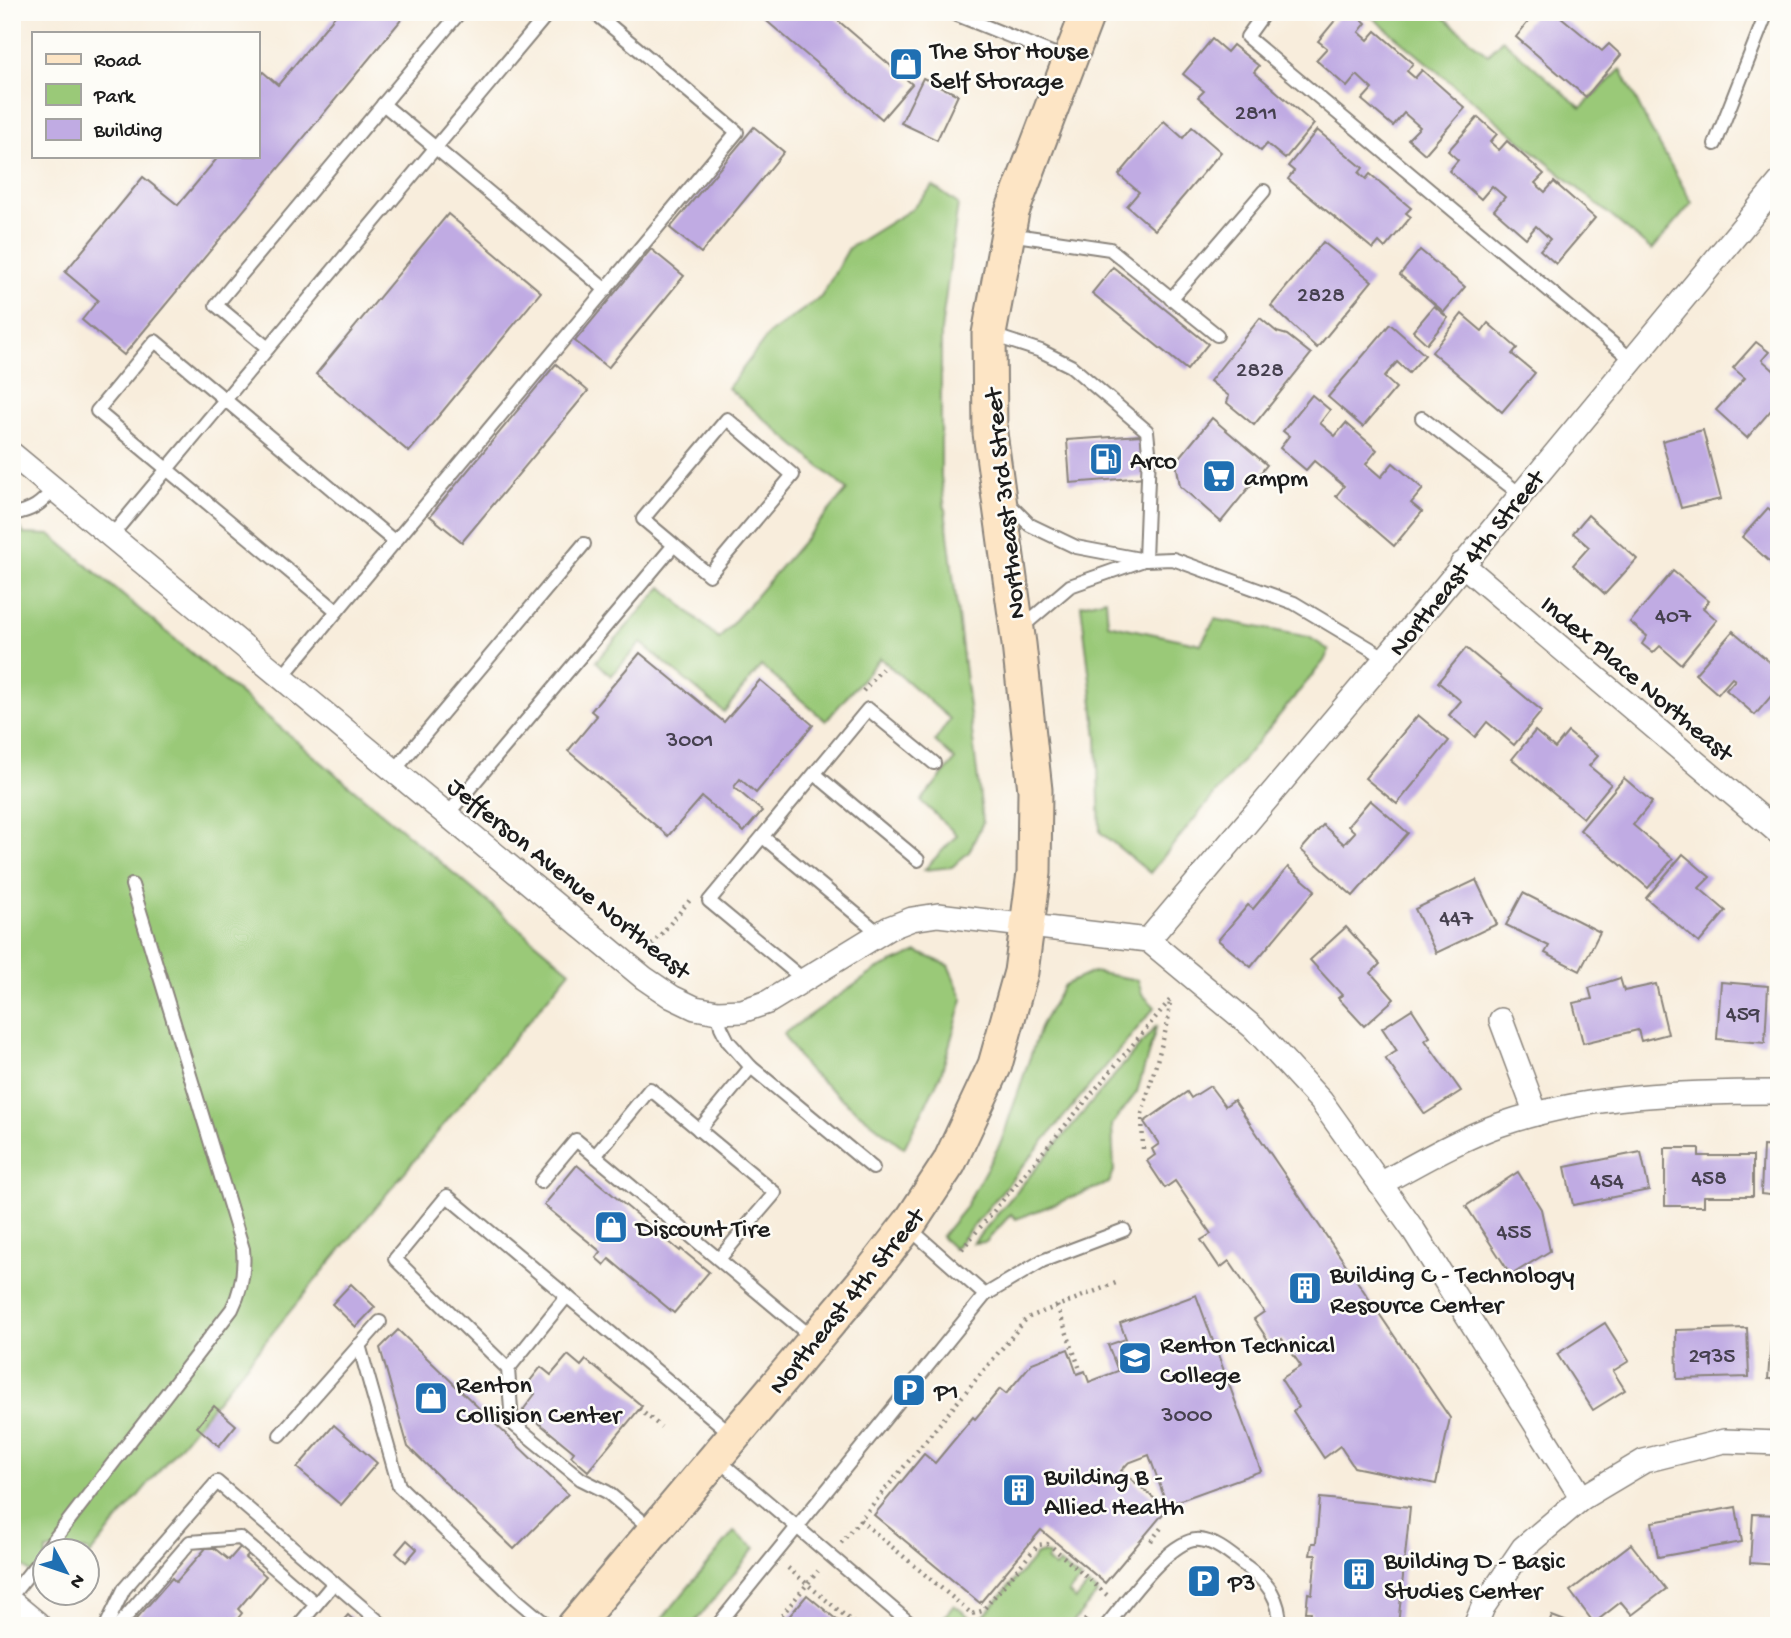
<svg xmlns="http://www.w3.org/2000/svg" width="1791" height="1638" font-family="'Gochi Hand',sans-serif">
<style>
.green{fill:#9ac978;stroke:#5b724a;stroke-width:2}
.building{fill:#c0abe3}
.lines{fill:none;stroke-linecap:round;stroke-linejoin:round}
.service-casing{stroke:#8a847c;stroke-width:16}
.minor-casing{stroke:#8a847c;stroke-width:26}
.tertiary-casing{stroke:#8a847c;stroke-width:33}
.secondary-casing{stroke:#8a847c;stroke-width:37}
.path{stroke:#8a847c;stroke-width:4.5;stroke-dasharray:2 5;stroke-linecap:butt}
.service{stroke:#fff;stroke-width:12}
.minor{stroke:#fff;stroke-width:23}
.tertiary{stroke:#fff;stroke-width:30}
.secondary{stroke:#fde5c5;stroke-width:33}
.labels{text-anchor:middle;stroke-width:5;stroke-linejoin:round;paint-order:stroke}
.number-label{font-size:23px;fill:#45404e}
.poi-label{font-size:26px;fill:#1c1c1c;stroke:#fdfcf7;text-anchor:start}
.street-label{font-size:26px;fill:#1c1c1c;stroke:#fdfcf7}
</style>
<rect width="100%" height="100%" fill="#fdfcf7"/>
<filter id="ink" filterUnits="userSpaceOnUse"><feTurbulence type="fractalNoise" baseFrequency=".0143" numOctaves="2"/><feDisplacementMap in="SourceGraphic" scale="14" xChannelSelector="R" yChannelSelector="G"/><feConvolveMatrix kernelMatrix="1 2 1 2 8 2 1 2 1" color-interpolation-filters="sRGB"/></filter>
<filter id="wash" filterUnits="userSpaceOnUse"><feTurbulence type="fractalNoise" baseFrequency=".00686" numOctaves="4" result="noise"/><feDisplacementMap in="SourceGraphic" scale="28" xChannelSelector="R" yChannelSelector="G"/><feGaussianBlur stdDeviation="1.57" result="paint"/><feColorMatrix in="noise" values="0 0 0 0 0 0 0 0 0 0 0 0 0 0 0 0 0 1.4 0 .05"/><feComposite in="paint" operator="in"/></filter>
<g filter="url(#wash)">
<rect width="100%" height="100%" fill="#f8eddc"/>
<g class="green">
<polygon points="1366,12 1438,12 1488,55 1502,39 1581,108 1621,69 1649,126 1692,203 1652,250"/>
<polygon points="933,186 958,204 941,331 941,476 983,822 969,852 952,867 924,870 957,835 921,801 955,760 935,741 950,719 880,658 826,721 761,666 724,712 641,643 611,676 596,661 662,587 719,639 847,490 728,388 769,334 821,297 849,248 912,209"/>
<polygon points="12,513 24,534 51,535 570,971 88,1557 88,1550 46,1550 45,1585 12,1557"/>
<polygon points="1106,599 1108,624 1201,644 1215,619 1309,637 1329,650 1324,661 1150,873 1100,832 1097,737 1081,605"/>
<polygon points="917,952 948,965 963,999 941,1074 904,1148 848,1104 806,1068 783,1034 878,969"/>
<polygon points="1093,972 1138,980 1142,994 1155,1007 954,1249 941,1237 964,1209 1001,1142 1041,1025 1064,985"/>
<polygon points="1157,1025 1137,1092 1112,1125 1114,1171 1109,1183 1016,1219 1011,1214 986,1242 973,1243"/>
<polygon points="734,1532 755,1548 692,1626 656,1626"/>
<polygon points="1044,1553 1050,1556 1047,1561 1055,1568 1059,1563 1081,1580 1068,1593 1076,1600 1088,1585 1098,1593 1070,1626 938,1624 954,1605 971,1618 977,1620 983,1617 1036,1555"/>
</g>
<g id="blocks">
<g class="building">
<polygon points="338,12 404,12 406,14 124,355 82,320 98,300 65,272 143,177 178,205 219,156 257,156 257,79 263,72 278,85"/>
<polygon points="756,12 828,12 912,84 882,119"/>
<polygon points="1342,12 1354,12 1366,23 1359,32 1368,40 1376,31 1413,63 1407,71 1415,78 1422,70 1465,108 1425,154 1408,139 1420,127 1404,113 1393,126 1362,100 1372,89 1357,75 1347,87 1316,60 1327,48 1318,41"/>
<polygon points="1536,12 1555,12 1602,51 1609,44 1621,55 1586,97 1516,37"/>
<polygon points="1212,39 1227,52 1233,45 1259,66 1254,72 1314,124 1285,159 1267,144 1261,151 1198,97 1204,91 1183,74"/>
<polygon points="923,78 958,95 937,140 901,123"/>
<polygon points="1478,117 1497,134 1490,142 1499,150 1507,141 1544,174 1535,183 1545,192 1554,182 1595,218 1556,264 1540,250 1550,239 1536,226 1526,238 1494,210 1505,197 1492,186 1481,199 1449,171 1458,160 1448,151"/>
<polygon points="1164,121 1183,138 1192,127 1221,152 1155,230 1127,206 1139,192 1119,175"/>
<polygon points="754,127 784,152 701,253 670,228"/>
<polygon points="1317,130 1363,168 1359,173 1366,179 1370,174 1411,208 1406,213 1411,217 1385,248 1379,242 1373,249 1288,179 1294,171 1288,166"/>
<polygon points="448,214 541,292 409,452 316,374"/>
<polygon points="1323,242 1372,281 1317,348 1271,306"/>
<polygon points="651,249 684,276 608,368 575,341"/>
<polygon points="1420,250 1465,287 1444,312 1400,275"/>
<polygon points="1113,267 1208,344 1187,370 1092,293"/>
<polygon points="1434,306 1448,318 1427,344 1413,331"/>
<polygon points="1462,314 1482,331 1488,323 1517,348 1512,354 1535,373 1502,412 1432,352"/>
<polygon points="1260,318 1277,332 1287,335 1311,354 1254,425 1227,403 1229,396 1210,381"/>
<polygon points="1390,324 1425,355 1409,373 1397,362 1384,377 1396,388 1363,427 1328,397"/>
<polygon points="1756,342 1769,352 1762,360 1779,375 1779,401 1747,438 1716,410 1745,378 1733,368"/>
<polygon points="556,364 588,391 462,542 430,516"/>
<polygon points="1312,395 1330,410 1320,423 1335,436 1346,423 1377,450 1366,464 1381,477 1393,463 1423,489 1411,503 1422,512 1394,546 1336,496 1344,486 1314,461 1306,470 1280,448 1289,436 1283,431"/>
<polygon points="1212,418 1267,465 1221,522 1180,486 1176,462"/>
<polygon points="1703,430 1721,499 1681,508 1662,441"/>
<polygon points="1141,435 1145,477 1070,483 1067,440"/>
<polygon points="1768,508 1779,517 1779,570 1742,537"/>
<polygon points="1588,515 1637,559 1605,594 1573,565 1589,547 1573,533"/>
<polygon points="1673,571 1709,601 1703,608 1717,620 1681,664 1660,646 1653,653 1642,644 1647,636 1630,622"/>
<polygon points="1733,631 1779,670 1779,687 1755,715 1726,690 1735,680 1732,678 1718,694 1695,674"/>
<polygon points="1466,648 1542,711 1514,745 1487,722 1475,737 1449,715 1461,701 1438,682"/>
<polygon points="640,653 724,722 760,680 813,725 756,793 740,779 734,787 762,811 744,832 702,797 668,836 568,751 597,716 591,711"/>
<polygon points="1418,715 1449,741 1397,804 1365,778"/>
<polygon points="1535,731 1555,748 1568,732 1598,756 1589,766 1611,784 1583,818 1512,759"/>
<polygon points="1624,778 1652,802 1633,825 1673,859 1648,888 1580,830"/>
<polygon points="1370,800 1408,833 1353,896 1301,850 1323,825 1344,844 1355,832 1348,826"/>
<polygon points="1683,854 1710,877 1699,888 1726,911 1699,943 1646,898"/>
<polygon points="1288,867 1315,890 1251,967 1218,940 1248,905 1253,909"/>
<polygon points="1476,880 1497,924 1436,953 1415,909"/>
<polygon points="1523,893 1600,932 1580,971 1545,953 1549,946 1506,925"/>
<polygon points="1346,927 1380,964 1371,973 1394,999 1364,1026 1338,998 1342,995 1310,960"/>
<polygon points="1620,978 1624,991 1656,984 1668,1034 1641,1041 1638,1030 1583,1043 1573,1003 1592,999 1589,988"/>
<polygon points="1721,982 1768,986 1765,1043 1717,1039"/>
<polygon points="1412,1009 1430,1037 1425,1040 1461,1091 1425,1114 1385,1058 1397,1051 1382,1028"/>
<polygon points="1210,1086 1225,1106 1234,1100 1450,1418 1436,1484 1354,1467 1340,1446 1324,1458 1293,1411 1299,1407 1281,1379 1301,1366 1282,1339 1272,1346 1254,1319 1264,1312 1229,1261 1220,1268 1201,1240 1211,1234 1175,1181 1165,1188 1147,1161 1155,1155 1152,1149 1159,1144 1144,1122 1187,1092 1191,1098"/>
<polygon points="1763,1146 1779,1147 1779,1196 1761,1194"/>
<polygon points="1665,1148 1699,1148 1699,1156 1753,1156 1753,1196 1704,1196 1704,1206 1665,1206"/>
<polygon points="1641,1152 1649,1190 1573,1205 1565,1167"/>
<polygon points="577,1165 680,1251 681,1249 709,1272 674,1313 609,1259 604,1265 596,1258 601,1252 544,1205"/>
<polygon points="1518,1172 1541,1209 1550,1251 1511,1275 1466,1206"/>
<polygon points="351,1284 375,1307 356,1327 332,1304"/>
<polygon points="1196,1295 1261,1471 1167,1505 1149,1455 1128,1463 1121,1471 1167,1509 1105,1583 1041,1530 980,1603 874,1515 924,1454 935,1463 973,1417 975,1419 1000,1389 1006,1394 1032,1363 1068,1349 1077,1374 1085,1371 1089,1382 1118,1371 1108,1345 1126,1339 1120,1323"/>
<polygon points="1605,1323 1629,1361 1613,1371 1625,1390 1593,1410 1557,1354"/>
<polygon points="1747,1328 1749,1377 1677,1379 1676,1330"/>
<polygon points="398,1330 568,1494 514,1549 408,1447 380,1348"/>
<polygon points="1771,1340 1779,1340 1779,1379 1768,1379"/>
<polygon points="568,1355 581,1366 586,1360 642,1406 588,1471 571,1456 574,1452 523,1410 535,1394 526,1386 541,1367 551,1375"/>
<polygon points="214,1406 236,1425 219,1446 197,1427"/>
<polygon points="334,1425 377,1463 341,1505 297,1468"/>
<polygon points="1320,1498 1410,1507 1398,1626 1310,1626 1311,1612 1306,1612 1308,1593 1312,1594 1316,1555 1310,1555 1312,1543 1316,1543"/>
<polygon points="1736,1507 1742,1542 1658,1557 1652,1522"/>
<polygon points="1753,1514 1779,1515 1779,1565 1750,1563"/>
<polygon points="407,1540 417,1549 406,1562 396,1553"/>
<polygon points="1631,1544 1666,1589 1632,1615 1621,1602 1594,1623 1570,1591"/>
<polygon points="241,1546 249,1554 245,1558 266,1576 238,1609 242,1613 232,1626 130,1626 172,1578 176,1582 206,1548 214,1548 229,1560"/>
<polygon points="807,1595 844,1626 781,1626"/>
<polygon points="348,1615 360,1626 338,1626"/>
<polygon points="1552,1616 1578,1626 1548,1626"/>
</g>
</g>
</g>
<g filter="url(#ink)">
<use href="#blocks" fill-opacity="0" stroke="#8a847c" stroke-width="2"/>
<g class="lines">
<g class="service-casing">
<g id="service">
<polyline points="950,12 1069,60"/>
<polyline points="1265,12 1247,37 1632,360"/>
<polyline points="383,104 606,290"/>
<polyline points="1715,144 1767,12"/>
<polyline points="1008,234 1110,249 1217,335"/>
<polyline points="1171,299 1264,191"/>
<polyline points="992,335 1041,351 1071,366 1147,431 1149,451 1145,560"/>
<polyline points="268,348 216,305 460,12"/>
<polyline points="1422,418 1520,494"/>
<polyline points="1006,501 1030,525 1076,547 1145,560 1173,559 1294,603 1386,658"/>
<path d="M 12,514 C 32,511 41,504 54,489"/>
<polyline points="112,535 549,12"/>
<polyline points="337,611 97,411 155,341 395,542"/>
<polyline points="1022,627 1070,586 1141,561"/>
<polyline points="282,677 737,132 594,12"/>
<polyline points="394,771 584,544"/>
<polyline points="815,774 918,860"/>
<polyline points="447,815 674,545 709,575 793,475 727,419 643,519 674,545"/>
<polyline points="763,837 880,934"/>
<polyline points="804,980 709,901 868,709 934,763"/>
<polyline points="718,1012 721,1027 728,1041 751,1067 873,1168"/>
<polyline points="699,1130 751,1067"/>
<polyline points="595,1156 650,1089 775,1193 719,1259"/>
<polyline points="541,1182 576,1140 815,1340"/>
<polyline points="909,1228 985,1295 1042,1261 1124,1230"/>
<polyline points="359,1345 399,1486 516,1599 548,1626"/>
<polyline points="508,1369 567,1296"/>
<polyline points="280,1435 380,1322"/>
<polyline points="716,1458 913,1626"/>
<polyline points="654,1531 607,1492 581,1479 512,1423 508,1369 395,1259 447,1196 733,1435"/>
<path d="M 46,1550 L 232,1309 C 242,1289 245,1271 243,1249 L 132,885"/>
<polyline points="12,1595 46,1552"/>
<polyline points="106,1626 124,1589 217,1482 384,1626"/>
<polyline points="118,1626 190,1542 240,1538 316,1604"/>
<polyline points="298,1626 334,1583"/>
<polyline points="717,1626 985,1295"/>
<path d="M 1106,1626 C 1124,1605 1171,1536 1200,1540 C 1218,1542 1233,1557 1247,1567 C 1268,1582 1280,1599 1280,1626"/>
</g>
</g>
<g class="minor-casing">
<g id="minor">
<polyline points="12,454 644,978 672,997 695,1008 718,1012 742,1011 768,1002 889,928 912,919 938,915 1148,940 1254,1028 1321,1101 1414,1231 1582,1498"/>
<polyline points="1462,564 1779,833"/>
<polyline points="1148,940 1386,658 1779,183"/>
<polyline points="1501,1020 1536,1114"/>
<path d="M 1380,1184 C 1419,1163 1457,1140 1499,1125 C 1588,1094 1685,1092 1779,1092"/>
<polyline points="1475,1626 1483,1607 1523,1548 1582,1498 1644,1461 1724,1441 1779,1443"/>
</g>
</g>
<g class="tertiary-casing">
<polyline id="tertiary" points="12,1607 35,1626"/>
</g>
<g class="secondary-casing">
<polyline id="secondary" points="574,1626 865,1280 911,1221 949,1163 995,1065 1021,972 1034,873 1035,790 1019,644 990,433 989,334 1012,212 1088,12"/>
</g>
<g class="path">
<polyline points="863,691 882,669"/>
<polyline points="652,945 690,900"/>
<polyline points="1143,1149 1142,1114 1168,1022 1170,1000"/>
<polyline points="962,1249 1170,1000"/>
<polyline points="1057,1306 1081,1372"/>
<polyline points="639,1409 661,1427"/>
<polyline points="860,1520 972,1614 982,1611 1038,1545 1047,1544 1052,1547 1107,1595"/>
<polyline points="1151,1541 1161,1528"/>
<polyline points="841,1543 1027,1318 1116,1283"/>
<polyline points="788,1568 857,1626"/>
<polyline points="773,1626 818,1571"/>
<polyline points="1080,1626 1087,1618"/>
</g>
<use href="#service" class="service"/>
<use href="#minor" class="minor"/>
<use href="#tertiary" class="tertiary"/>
<use href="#secondary" class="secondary"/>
</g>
</g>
<defs>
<g id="shop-square" transform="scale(1.75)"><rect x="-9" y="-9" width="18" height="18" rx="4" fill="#1f6fb2" stroke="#fdfcf7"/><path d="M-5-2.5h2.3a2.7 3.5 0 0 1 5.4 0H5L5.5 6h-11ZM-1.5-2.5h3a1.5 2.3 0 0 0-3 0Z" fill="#fff"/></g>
<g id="fuel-square" transform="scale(1.75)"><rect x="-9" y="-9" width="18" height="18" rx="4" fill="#1f6fb2" stroke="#fdfcf7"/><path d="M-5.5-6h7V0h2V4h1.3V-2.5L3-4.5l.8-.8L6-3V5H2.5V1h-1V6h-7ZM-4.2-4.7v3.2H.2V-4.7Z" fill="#fff"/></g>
<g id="supermarket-square" transform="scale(1.75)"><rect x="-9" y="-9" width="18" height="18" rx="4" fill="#1f6fb2" stroke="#fdfcf7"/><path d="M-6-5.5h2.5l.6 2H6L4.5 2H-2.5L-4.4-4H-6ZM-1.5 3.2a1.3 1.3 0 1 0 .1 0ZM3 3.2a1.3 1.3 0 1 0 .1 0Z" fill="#fff"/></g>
<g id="building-square" transform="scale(1.75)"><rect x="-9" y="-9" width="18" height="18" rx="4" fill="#1f6fb2" stroke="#fdfcf7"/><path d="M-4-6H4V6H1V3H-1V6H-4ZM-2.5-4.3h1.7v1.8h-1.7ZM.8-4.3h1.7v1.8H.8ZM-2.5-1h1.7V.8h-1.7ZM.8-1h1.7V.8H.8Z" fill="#fff"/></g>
<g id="university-square" transform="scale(1.75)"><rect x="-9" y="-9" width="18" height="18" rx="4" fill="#1f6fb2" stroke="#fdfcf7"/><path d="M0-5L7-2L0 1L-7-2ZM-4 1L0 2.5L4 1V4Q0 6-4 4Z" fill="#fff"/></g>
<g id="parking-square" transform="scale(1.75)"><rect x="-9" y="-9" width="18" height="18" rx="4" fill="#1f6fb2" stroke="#fdfcf7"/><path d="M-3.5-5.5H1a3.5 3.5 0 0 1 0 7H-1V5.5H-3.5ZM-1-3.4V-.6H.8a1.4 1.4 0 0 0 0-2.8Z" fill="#fff"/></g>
</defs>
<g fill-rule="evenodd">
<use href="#shop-square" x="906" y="64"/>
<use href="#fuel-square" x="1106" y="459"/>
<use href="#supermarket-square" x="1219" y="476"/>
<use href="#shop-square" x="611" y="1227"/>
<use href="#building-square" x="1305" y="1288"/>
<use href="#university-square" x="1135" y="1358"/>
<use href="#parking-square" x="909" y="1390"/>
<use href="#shop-square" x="431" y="1398"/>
<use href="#building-square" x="1019" y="1490"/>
<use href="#building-square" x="1359" y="1574"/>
<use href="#parking-square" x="1204" y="1581"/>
</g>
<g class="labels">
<g class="number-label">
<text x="1256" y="119">2811</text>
<text x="1321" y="301">2828</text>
<text x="1260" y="376">2828</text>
<text x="1673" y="622">407</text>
<text x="690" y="746">3001</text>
<text x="1456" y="924">447</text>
<text x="1743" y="1020">459</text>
<text x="1709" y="1184">458</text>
<text x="1607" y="1187">454</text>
<text x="1514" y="1238">455</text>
<text x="1712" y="1362">2935</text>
<text x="1187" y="1421">3000</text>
</g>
<g class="poi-label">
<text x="930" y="58">The Stor House<tspan x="930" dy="30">Self Storage</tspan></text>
<text x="1130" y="468">Arco</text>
<text x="1244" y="485">ampm</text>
<text x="636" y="1236">Discount Tire</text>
<text x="1330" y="1282">Building C - Technology<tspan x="1330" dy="30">Resource Center</tspan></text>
<text x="1160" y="1352">Renton Technical<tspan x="1160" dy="30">College</tspan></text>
<text x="456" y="1392">Renton<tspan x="456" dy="30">Collision Center</tspan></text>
<text x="934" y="1399">P1</text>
<text x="1044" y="1484">Building B -<tspan x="1044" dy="30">Allied Health</tspan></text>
<text x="1384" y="1568">Building D - Basic<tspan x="1384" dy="30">Studies Center</tspan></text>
<text x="1228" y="1590">P3</text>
</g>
<g class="street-label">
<text transform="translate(1003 504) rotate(-96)" y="9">Northeast 3rd Street</text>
<text transform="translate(1465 562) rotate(-51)" y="9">Northeast 4th Street</text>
<text transform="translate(1638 677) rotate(40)" y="9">Index Place Northeast</text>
<text transform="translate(570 877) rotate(39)" y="9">Jefferson Avenue Northeast</text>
<text transform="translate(845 1300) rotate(-51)" y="9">Northeast 4th Street</text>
</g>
</g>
<rect width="1791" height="1638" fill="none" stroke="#fdfcf7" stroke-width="42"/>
<rect x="32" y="32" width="228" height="126" fill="#fdfcf7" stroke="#a3a29f" stroke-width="2"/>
<rect x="46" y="54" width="35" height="10" fill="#fde5c5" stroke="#a3a29f" stroke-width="2"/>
<text x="94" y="66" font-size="21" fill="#1c1c1c">Road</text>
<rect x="46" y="84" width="35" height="21" fill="#9ac978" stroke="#a3a29f" stroke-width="2"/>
<text x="94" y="102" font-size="21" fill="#1c1c1c">Park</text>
<rect x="46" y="119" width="35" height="21" fill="#c0abe3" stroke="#a3a29f" stroke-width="2"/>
<text x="94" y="136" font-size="21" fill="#1c1c1c">Building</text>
<g transform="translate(66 1572) rotate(130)"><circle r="33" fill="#fdfcf7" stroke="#a3a29f" stroke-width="2"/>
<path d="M0-5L12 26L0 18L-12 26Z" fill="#1f6fb2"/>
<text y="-10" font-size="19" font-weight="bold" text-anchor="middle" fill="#1c1c1c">N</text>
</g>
</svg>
